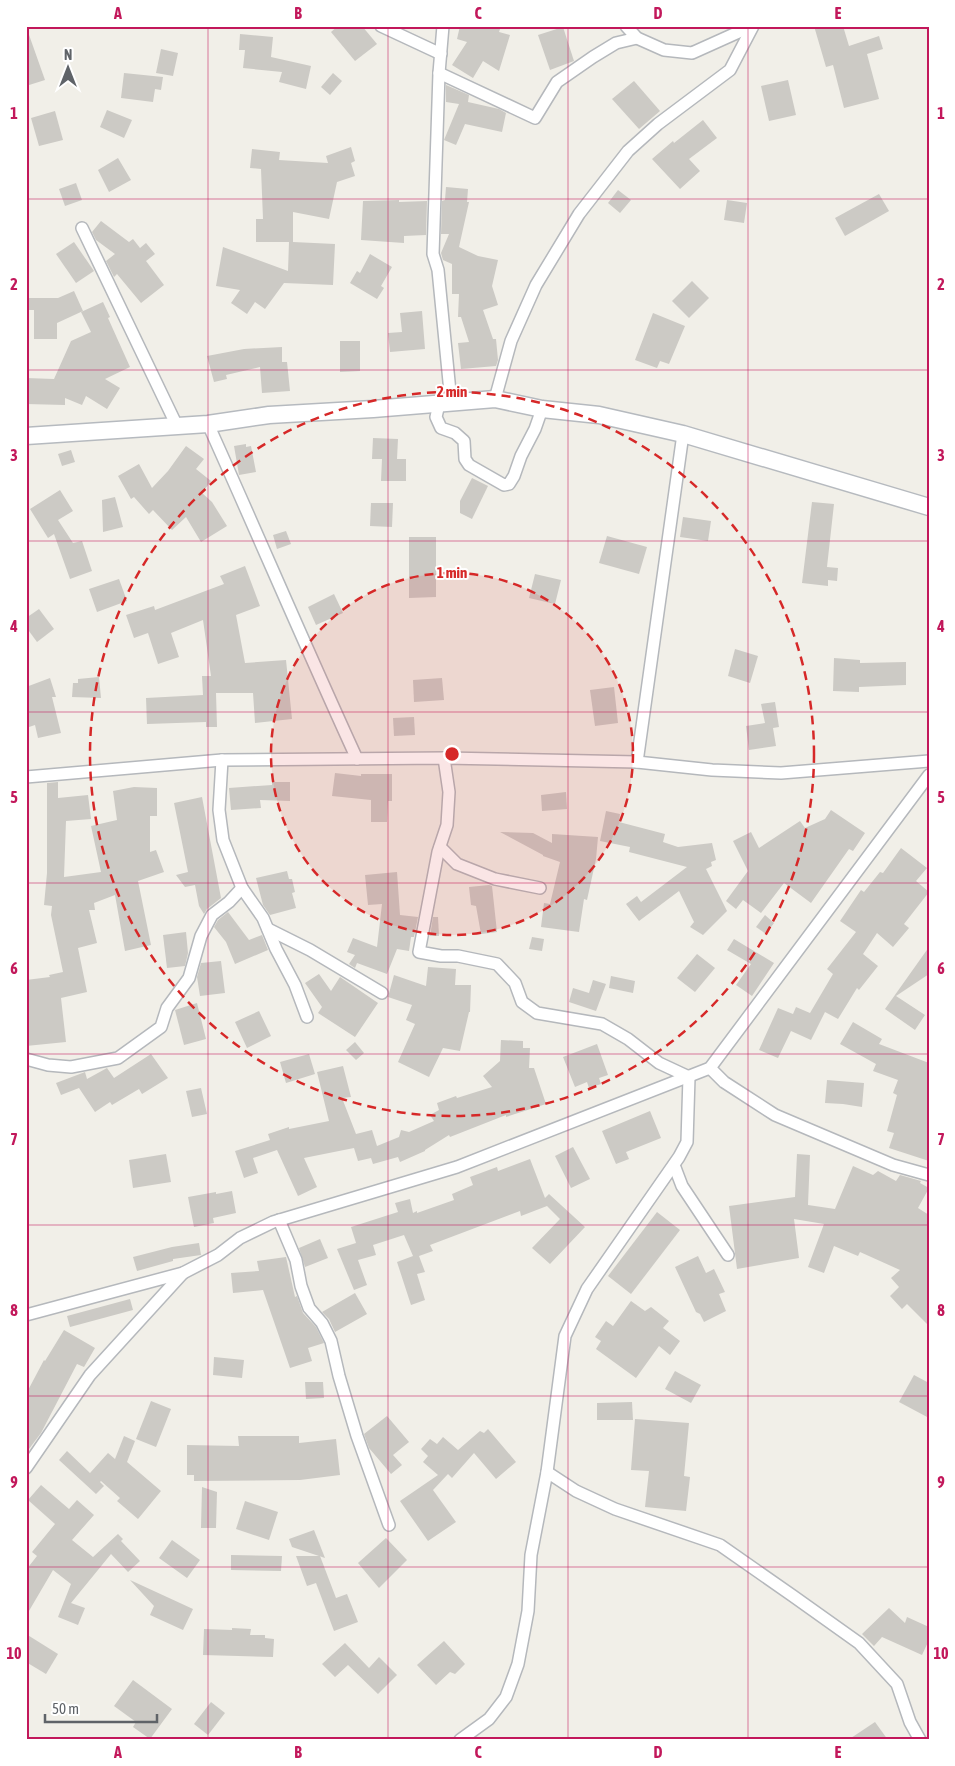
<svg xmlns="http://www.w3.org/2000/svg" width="955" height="1766" font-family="'Asap Condensed',sans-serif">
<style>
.building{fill:#cccac5}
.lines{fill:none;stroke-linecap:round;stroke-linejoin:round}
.street-casing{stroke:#b5b8bc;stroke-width:14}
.secondary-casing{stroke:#b6babf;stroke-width:19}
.street{stroke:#fff;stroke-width:11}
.secondary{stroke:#fff;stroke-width:16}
.grid{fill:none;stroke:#c2185b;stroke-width:1;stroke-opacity:0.55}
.ring{fill:none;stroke:#d62828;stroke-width:2.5;stroke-dasharray:9 6}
.centre{fill:#d62828;stroke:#fff;stroke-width:2.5}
.ring-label{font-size:15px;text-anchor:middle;font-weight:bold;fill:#d62828;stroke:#fff;stroke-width:4;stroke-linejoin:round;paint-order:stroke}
.neatline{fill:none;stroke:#c2185b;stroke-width:2}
.grid-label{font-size:16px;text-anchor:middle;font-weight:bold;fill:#c2185b}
</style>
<rect width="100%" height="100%" fill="#f1efe8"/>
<g class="building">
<polygon points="338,26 362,26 377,44 355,61 331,32"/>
<polygon points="460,26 501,26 499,32 510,35 499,71 483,61 473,78 452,65 467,42 457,39"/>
<polygon points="814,26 843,26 849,46 879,36 883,49 867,54 879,99 844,108 833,65 826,67"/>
<polygon points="563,27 574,61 550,70 538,35"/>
<polygon points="28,32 45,80 26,86 26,33"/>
<polygon points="240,34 273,37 271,57 311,66 306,89 279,82 282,72 243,68 245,50 239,50"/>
<polygon points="161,49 178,53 173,76 156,73"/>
<polygon points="124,73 163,77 161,90 155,89 153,102 121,98"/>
<polygon points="333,73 342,81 330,95 321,87"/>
<polygon points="788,80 796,115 769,121 761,86"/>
<polygon points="634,81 660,111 639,129 612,99"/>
<polygon points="446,85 469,95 468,102 499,109 506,113 502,132 465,124 456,145 444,140 459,104 446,102"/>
<polygon points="107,110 132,120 124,138 100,127"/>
<polygon points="55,111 63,140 39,146 31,118"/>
<polygon points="703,120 717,138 689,159 700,171 680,189 652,159 673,141 674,143"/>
<polygon points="351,147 355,161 351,163 355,176 337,182 329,219 293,212 293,242 335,244 333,285 284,283 265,309 255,302 247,314 231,303 240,290 216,286 223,247 288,271 289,242 256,242 256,219 263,219 261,169 250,168 252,149 280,152 279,160 328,163 326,156"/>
<polygon points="118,158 131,180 109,192 98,170"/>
<polygon points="76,183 82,200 65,206 59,189"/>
<polygon points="446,187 468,189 467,202 469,202 459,247 478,256 498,260 492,286 498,305 483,310 493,339 496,339 498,360 496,366 461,369 458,343 469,342 461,317 458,317 459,294 452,294 452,264 443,260 441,253 449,234 441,234 442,201 445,200"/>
<polygon points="618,190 631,200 620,213 608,203"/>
<polygon points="879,194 889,211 845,236 835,218"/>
<polygon points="399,200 399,202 427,201 426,235 404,236 404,243 361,240 363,201"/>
<polygon points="727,200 747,203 744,223 724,220"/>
<polygon points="101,221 129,242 133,239 140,248 146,243 155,254 146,261 164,285 141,303 117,274 114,277 106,261 115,254 96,240 92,232"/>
<polygon points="74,242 94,271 76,283 56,254"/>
<polygon points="370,254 392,267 381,286 384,288 377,299 350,283 357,271 360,273"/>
<polygon points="692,281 709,298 689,318 672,301"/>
<polygon points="74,291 83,311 57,323 57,339 34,339 34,310 26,310 26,298 58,298"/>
<polygon points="103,302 110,317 108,318 130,367 105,379 120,388 107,409 86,396 82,405 65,398 65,405 26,404 26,378 54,379 71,341 91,332 81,312"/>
<polygon points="422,311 425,349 390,352 388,333 402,332 400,313"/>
<polygon points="653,313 685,326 669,364 660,361 657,368 635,360"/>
<polygon points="340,341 360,341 360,371 340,372"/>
<polygon points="282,347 282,362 287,362 290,391 262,393 260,367 226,375 227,379 214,382 207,356 244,349"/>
<polygon points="373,438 398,439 397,459 406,459 406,481 381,481 382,459 372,459"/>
<polygon points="246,444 246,447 251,446 256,472 239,475 234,446"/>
<polygon points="186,446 204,459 196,469 211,481 202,493 212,502 227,526 201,542 186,517 172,530 153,510 149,514 134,497 131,499 118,476 139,464 152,488 168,471"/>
<polygon points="71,450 75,462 62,466 58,454"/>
<polygon points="472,478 488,486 472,519 460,513 460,501"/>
<polygon points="60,490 73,511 58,520 73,543 82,541 92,571 70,579 54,534 48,538 30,509"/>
<polygon points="115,497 123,527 103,532 102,500"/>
<polygon points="812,502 834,504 827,567 838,568 837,581 828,580 828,586 802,583"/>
<polygon points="371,503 393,503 392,527 370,526"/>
<polygon points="683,517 711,521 708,541 680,537"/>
<polygon points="286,531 291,544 277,549 273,535"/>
<polygon points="607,536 647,547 639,574 599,563"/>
<polygon points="409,537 436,537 436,597 409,598"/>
<polygon points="245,566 260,606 236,615 245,663 286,660 292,719 255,723 253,693 216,693 217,727 206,727 206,722 147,724 146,698 203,695 202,676 211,676 203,620 171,633 179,657 158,664 148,633 134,638 126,615 154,606 155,610 224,584 220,576"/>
<polygon points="535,574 561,580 555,604 529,598"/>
<polygon points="119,579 127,601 97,612 89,589"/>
<polygon points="334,594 343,613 316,625 308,607"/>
<polygon points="39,609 54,629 37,642 26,627 26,618"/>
<polygon points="735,649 758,656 750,683 728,676"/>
<polygon points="834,658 860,660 860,663 906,662 906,685 859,687 859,692 833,691"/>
<polygon points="99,677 101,698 72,697 73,683 78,683 78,679"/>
<polygon points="50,678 56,697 52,697 61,733 38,738 35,725 26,728 26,687"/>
<polygon points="442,678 444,700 414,702 413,680"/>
<polygon points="614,687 618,723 595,726 590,690"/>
<polygon points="775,702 779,727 773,728 776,746 749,750 746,726 765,723 761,704"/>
<polygon points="414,717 415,735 394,736 393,718"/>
<polygon points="335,773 361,776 361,774 392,774 392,801 388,801 387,822 371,822 371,800 332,796"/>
<polygon points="58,782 58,798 88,795 91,819 66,821 64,877 101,872 91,826 117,820 113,791 134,787 157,788 157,816 150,816 150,852 156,850 164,872 138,881 151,945 125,951 115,895 94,903 95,910 89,910 97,943 78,948 87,992 61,998 66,1042 26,1046 26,980 50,977 49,975 63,972 51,915 52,906 44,905 47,873 47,783"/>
<polygon points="272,782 290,782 290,801 260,800 261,808 231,810 229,788 272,785"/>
<polygon points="566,792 567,809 542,811 541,795"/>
<polygon points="202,797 221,898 207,909 204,914 199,906 195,885 185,887 176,875 188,872 174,803"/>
<polygon points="831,810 865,833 853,851 849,849 811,903 784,883 761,913 743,900 736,909 726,901 748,871 733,841 751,832 759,848 800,821 805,828 825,819"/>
<polygon points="606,811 620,814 619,822 665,834 663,842 678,847 712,843 716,860 711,862 712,866 706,869 727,911 703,935 690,927 694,922 679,891 639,921 626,904 637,896 641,902 687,867 629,852 630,847 600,841"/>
<polygon points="500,832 533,833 552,843 552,834 598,837 596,859 587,900 584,899 579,932 541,927 544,903 550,904 560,862 543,856 543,855"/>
<polygon points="901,848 927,868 916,881 929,892 904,924 909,928 893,947 877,933 863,954 878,966 859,990 857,988 838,1019 825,1012 811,1040 791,1031 778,1058 759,1050 778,1008 793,1014 796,1007 810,1013 833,974 827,969 856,932 840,921 861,890 864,892 880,872 883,873"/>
<polygon points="287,871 289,879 292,879 295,892 292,893 296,908 270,915 263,905 256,878"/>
<polygon points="397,872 400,915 418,917 414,937 411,937 409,951 397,949 387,974 357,963 355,968 349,964 355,955 347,952 353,938 377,947 382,904 368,905 365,875"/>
<polygon points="489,885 492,886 497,932 481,934 476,906 471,905 469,887"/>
<polygon points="228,912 249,940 262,935 268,950 235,964 226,942 214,927 218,920"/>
<polygon points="765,915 774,923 766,934 756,927"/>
<polygon points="433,917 438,917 439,936 430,936"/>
<polygon points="186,932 188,953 185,966 167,968 163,935"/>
<polygon points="532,937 544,939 542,951 529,949"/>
<polygon points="734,939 774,963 752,996 736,985 751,964 727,950"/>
<polygon points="929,947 929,974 896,996 925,1015 915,1030 885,1009"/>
<polygon points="697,954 715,968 695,992 677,978"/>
<polygon points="221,961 225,993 200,996 197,977 201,963"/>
<polygon points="428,967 456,969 455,985 471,985 470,1012 469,1012 460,1051 443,1048 429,1077 398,1062 415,1024 406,1020 412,1005 388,997 394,975 426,986"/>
<polygon points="319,974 331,991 340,977 378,1003 355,1037 318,1013 322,1007 305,983"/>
<polygon points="611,976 635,981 633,993 609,988"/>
<polygon points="593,980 606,984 596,1011 569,1002 573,988 589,993"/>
<polygon points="197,1003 206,1039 184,1045 175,1010"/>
<polygon points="259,1011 271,1036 247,1048 235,1022"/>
<polygon points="853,1022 882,1039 879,1044 929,1063 929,1161 889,1148 894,1133 887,1131 897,1095 893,1093 898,1080 873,1071 876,1064 840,1044"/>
<polygon points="501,1040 523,1041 523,1048 530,1048 529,1068 534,1068 546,1104 506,1117 506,1115 450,1137 449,1135 425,1150 425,1151 400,1162 398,1157 373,1164 371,1158 358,1161 354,1148 304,1158 317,1187 298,1196 277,1150 253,1158 258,1173 244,1178 235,1151 270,1140 268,1134 289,1127 289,1129 329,1121 317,1072 343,1066 351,1097 342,1098 356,1134 372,1130 377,1146 399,1137 401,1130 409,1132 434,1121 430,1115 439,1110 437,1103 456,1096 457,1098 492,1087 483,1076 500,1061"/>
<polygon points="355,1042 364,1053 356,1060 346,1050"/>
<polygon points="597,1044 608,1075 599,1078 601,1084 589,1088 587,1082 575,1087 563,1057"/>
<polygon points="151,1054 168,1078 142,1094 139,1089 112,1105 110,1102 95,1112 79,1088 61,1095 56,1083 85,1072 87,1079 107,1068 114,1078"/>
<polygon points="309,1054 315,1074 286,1083 280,1062"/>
<polygon points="827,1080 864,1083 862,1107 843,1104 825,1103"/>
<polygon points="201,1088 207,1114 192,1117 186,1091"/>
<polygon points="650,1111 661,1138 626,1152 629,1159 616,1164 602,1131"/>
<polygon points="573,1147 590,1179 571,1188 555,1156"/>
<polygon points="166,1154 171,1182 133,1188 129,1160"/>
<polygon points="797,1154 810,1155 808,1205 835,1209 853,1166 873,1175 878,1171 896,1181 900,1175 921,1181 920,1183 929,1188 918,1208 929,1215 929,1326 907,1304 902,1309 890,1296 899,1287 891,1278 900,1270 860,1252 858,1256 834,1246 824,1273 808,1267 824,1224 794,1219 799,1258 737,1269 729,1206 795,1197"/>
<polygon points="530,1159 545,1198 549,1194 585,1227 550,1264 532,1248 560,1219 547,1206 521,1216 520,1211 430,1245 433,1251 419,1256 425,1272 417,1274 425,1300 411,1305 397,1262 413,1256 404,1235 373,1245 376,1255 358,1260 367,1285 354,1290 337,1249 356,1243 351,1227 398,1212 395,1203 410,1199 413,1213 417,1211 417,1213 454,1200 452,1194 473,1185 470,1177 497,1167 498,1171"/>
<polygon points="232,1191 236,1213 213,1218 214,1223 194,1227 188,1197 216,1192 216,1194"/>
<polygon points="657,1212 680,1230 631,1294 608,1276"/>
<polygon points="320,1239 328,1258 305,1267 299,1248"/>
<polygon points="199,1243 201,1255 173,1259 173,1261 137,1271 133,1257 172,1247"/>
<polygon points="698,1256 706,1273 714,1269 725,1292 719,1294 726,1311 704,1322 700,1314 696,1312 675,1267"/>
<polygon points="286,1257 295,1297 297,1296 303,1313 316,1327 324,1343 308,1348 312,1361 290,1368 263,1290 233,1293 231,1273 259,1271 257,1261"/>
<polygon points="355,1293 367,1314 335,1332 329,1319 322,1312"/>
<polygon points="130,1299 133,1310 70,1327 67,1316"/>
<polygon points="631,1301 645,1311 651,1307 669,1321 663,1328 680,1341 670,1355 659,1346 636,1378 596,1349 601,1341 595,1337 606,1321 613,1326"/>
<polygon points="64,1330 95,1348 84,1367 77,1364 41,1433 26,1453 26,1394 44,1360 45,1361"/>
<polygon points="214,1357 244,1360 242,1378 213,1375"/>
<polygon points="675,1371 701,1385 691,1403 665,1389"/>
<polygon points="914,1375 929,1383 929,1418 899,1402"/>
<polygon points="305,1382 323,1382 324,1398 306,1399"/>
<polygon points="151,1401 171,1409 156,1447 136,1439"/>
<polygon points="632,1402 633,1420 597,1420 597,1403"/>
<polygon points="387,1416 409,1442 393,1455 402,1465 391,1474 369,1448 364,1434"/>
<polygon points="635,1419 689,1423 684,1476 690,1477 686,1511 645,1507 649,1471 631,1470"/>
<polygon points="488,1429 516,1462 496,1479 474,1453 452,1478 448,1474 433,1490 456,1522 428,1541 400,1501 438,1475 423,1462 428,1456 421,1449 430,1439 437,1444 443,1437 458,1450 480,1431 484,1433"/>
<polygon points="124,1436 135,1441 127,1462 161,1491 138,1519 117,1501 120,1498 101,1481 100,1482 104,1486 96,1494 59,1460 67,1451 90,1473 108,1453 115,1459"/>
<polygon points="238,1436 299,1436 299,1443 336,1439 340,1475 300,1480 194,1481 194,1475 187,1475 187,1445 239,1446"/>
<polygon points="41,1485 69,1509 77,1500 94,1515 72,1540 93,1557 118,1534 123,1539 121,1541 140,1561 128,1572 111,1554 71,1603 85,1608 78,1625 58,1617 71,1584 53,1570 26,1616 26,1570 37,1556 32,1552 55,1524 28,1500"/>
<polygon points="202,1487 217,1492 216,1528 201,1528"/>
<polygon points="245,1501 278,1512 269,1540 236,1529"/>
<polygon points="314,1530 325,1558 292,1547 289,1539"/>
<polygon points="386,1538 407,1560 379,1588 358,1563"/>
<polygon points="172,1540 200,1560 187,1578 159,1558"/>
<polygon points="231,1555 282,1556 281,1571 231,1570"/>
<polygon points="296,1556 320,1556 336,1598 347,1594 358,1622 334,1631 316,1583 307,1586"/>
<polygon points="130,1580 193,1609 183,1630 150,1615 154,1606"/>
<polygon points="889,1608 905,1623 907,1617 929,1627 929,1640 922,1655 882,1637 874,1646 862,1634"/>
<polygon points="232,1628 251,1629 250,1635 265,1635 265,1638 274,1639 273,1657 203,1655 204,1629 232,1630"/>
<polygon points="26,1634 58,1654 46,1674 26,1662"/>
<polygon points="444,1641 465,1664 455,1674 450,1672 436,1685 417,1665"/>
<polygon points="345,1643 369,1668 379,1657 397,1675 378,1694 348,1665 335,1677 322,1664"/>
<polygon points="133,1680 172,1709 150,1739 133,1727 136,1722 114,1706"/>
<polygon points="211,1702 225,1713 208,1735 194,1724"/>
<polygon points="875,1722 888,1740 848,1740"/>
</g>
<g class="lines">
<g class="street-casing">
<g id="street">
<polyline points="381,26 441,54"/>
<polyline points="443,26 439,73 433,254 438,270 451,402"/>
<polyline points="626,26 637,38 664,50 692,53 752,26"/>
<polyline points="439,73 535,118 557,82 593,57 616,43 637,38"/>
<polyline points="82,228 177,426"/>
<polyline points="495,399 511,341 536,285 579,214 628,151 658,124 730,70 753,26"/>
<polyline points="439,404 436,417 441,428 455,433 464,441 465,459 469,465 504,485 509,484 514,476 521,456 535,429 542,409"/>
<path d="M 208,424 C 258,535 306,648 357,759"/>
<polyline points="444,758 449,792 447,825 438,852 419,952 441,956 458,956 497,964 515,983 522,1002 537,1013 602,1024 628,1039 659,1063 689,1077 687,1142 679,1157 587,1289 565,1336 547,1472 531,1555 528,1611 518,1664 506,1697 489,1719 460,1740"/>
<polyline points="222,760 219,810 223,840 242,888 263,918 276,949 295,985 307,1017"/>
<polyline points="637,762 683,434"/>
<polyline points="26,777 222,760 444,758 637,762 712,770 781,773 929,761"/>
<polyline points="440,847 457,864 495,879 540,888"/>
<polyline points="268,929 310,950 382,993"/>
<polyline points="26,1059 48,1065 71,1067 118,1058 161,1027 167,1008 189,978 201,936 212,915 229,902 242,888"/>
<polyline points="710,1068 724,1082 775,1115 893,1165 929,1175"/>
<polyline points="674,1165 682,1186 728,1255"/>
<polyline points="279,1220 296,1260 301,1286 309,1308 322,1323 331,1341 339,1376 357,1436 389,1525"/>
<polyline points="26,1315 183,1273 218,1255 240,1238 273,1222 457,1167 710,1068 929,775"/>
<polyline points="26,1468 90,1375 183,1273"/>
<polyline points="547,1472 576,1491 615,1509 720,1545 793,1596 859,1643 897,1684 910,1722 920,1740"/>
</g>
</g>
<g class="secondary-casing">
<polyline id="secondary" points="26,436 208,424 269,415 373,409 495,399 542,409 599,415 683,434 929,507"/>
</g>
<use href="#street" class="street"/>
<use href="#secondary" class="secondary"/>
</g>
<path class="grid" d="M 208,26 L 208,1740M 388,26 L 388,1740M 568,26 L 568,1740M 748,26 L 748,1740M 26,199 L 929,199M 26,370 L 929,370M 26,541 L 929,541M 26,712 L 929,712M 26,883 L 929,883M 26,1054 L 929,1054M 26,1225 L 929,1225M 26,1396 L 929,1396M 26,1567 L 929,1567"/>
<circle cx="452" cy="754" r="181" fill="#d62828" fill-opacity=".12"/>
<g class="ring">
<circle cx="452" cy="754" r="181"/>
<circle cx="452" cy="754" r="362"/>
</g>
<circle cx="452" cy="754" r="8" class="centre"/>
<g class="ring-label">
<text x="452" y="397">2 min</text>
<text x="452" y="578">1 min</text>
</g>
<rect width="955" height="1766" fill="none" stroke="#ffffff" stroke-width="55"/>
<g transform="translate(68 68)" stroke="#ffffff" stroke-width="4" paint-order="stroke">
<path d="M0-4L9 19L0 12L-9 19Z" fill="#5f6368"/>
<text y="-8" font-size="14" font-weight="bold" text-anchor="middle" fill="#5f6368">N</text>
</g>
<path d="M45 1714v8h112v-8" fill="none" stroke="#5f6368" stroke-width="2.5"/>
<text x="52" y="1714" font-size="15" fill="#5f6368" stroke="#ffffff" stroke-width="4" paint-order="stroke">50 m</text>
<rect x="28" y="28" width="900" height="1710" class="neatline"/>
<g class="grid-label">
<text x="118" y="19">A</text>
<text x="298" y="19">B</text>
<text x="478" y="19">C</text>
<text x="658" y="19">D</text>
<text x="838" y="19">E</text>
<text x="14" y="119">1</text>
<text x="941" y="119">1</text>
<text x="14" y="290">2</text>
<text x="941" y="290">2</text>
<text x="14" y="461">3</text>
<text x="941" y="461">3</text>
<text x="14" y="632">4</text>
<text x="941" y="632">4</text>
<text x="14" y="803">5</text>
<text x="941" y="803">5</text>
<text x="14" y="974">6</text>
<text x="941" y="974">6</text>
<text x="14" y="1145">7</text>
<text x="941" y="1145">7</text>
<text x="14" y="1316">8</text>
<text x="941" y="1316">8</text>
<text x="14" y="1488">9</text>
<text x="941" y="1488">9</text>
<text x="14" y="1659">10</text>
<text x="941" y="1659">10</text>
<text x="118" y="1758">A</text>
<text x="298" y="1758">B</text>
<text x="478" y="1758">C</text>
<text x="658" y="1758">D</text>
<text x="838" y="1758">E</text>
</g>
</svg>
